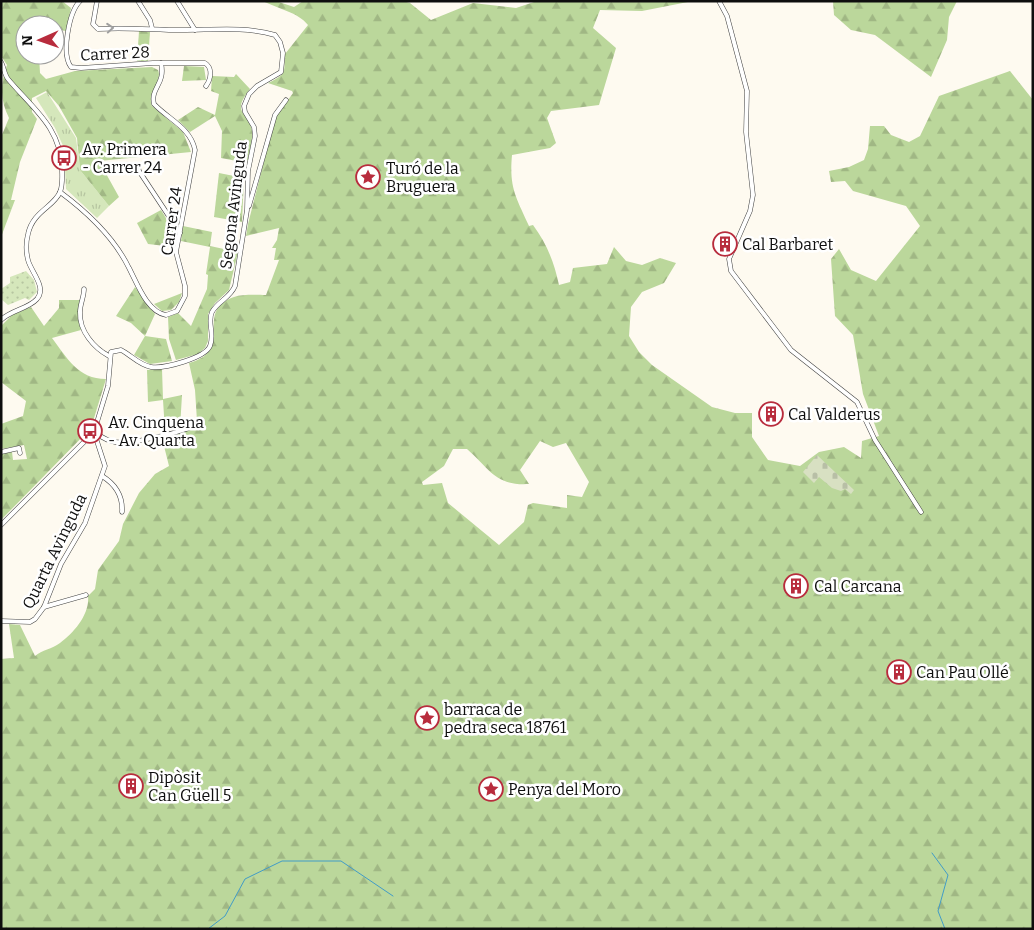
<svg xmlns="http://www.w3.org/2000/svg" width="1034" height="930" font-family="Bitter,serif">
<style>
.grass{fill:url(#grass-tufts)}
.forest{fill:url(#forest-firs);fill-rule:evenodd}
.cemetery{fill:url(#cemetery-stones)}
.garden{fill:url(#garden-dots)}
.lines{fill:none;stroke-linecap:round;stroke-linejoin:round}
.stream{stroke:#419cc7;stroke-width:1}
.minor-casing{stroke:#414141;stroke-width:5}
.minor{stroke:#fff;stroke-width:4}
.oneway{stroke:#9f9f9f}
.labels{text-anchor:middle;stroke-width:5;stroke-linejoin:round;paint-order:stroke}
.street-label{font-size:16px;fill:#0e0e0e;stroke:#fff}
.poi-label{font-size:16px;fill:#0e0e0e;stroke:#fff;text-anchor:start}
</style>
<defs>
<pattern id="grass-tufts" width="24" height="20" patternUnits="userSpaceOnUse" patternTransform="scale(1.25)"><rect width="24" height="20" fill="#d5e7bb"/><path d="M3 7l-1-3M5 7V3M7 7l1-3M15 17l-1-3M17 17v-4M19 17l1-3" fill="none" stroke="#b6c5a0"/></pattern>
<pattern id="forest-firs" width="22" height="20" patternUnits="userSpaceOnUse" patternTransform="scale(1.25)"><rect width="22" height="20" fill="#bbd79b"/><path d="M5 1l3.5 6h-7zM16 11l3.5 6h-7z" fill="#a0b784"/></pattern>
<pattern id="cemetery-stones" width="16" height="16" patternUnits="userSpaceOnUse" patternTransform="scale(1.25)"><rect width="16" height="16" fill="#d8e0c2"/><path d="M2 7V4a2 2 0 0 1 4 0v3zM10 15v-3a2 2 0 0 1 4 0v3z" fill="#b8bfa6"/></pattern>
<pattern id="garden-dots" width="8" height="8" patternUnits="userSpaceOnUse" patternTransform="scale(1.25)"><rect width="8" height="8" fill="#d5e7bb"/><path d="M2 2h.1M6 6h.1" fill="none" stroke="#b6c5a0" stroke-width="1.8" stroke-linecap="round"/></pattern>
</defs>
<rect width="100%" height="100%" fill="#fefaf0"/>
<polygon class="grass" points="47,92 76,138 80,170 109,206 97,218 66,189 64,148 55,128 36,98"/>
<g class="forest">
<path d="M 1,1 L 62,1 L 71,8 L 66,31 L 55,29 L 55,25 L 25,25 L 25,55 L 39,55 L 40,73 L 46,79 L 75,71 L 152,67 L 158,70 C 163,82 147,92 152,106 L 183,132 L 191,152 L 99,161 L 119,197 L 109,206 L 80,170 L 77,138 L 59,106 L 46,91 L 32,98 L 32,112 L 37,119 L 20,162 L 11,200 L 15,200 L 1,237 L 1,137 L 9,118 C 0,100 0,84 7,65 L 1,56 Z"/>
<path d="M 263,1 L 276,1 L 294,7 L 303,1 L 403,1 L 410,3 L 431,20 L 473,3 L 516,8 L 537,1 L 693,1 L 642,11 L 600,10 L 593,28 L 616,48 L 599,105 L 551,111 L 547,118 L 556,143 L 550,148 L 512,155 C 509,188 516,197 529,226 L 533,225 C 547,244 554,262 559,285 L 570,282 L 573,268 L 607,264 L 614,247 L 626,261 L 642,265 L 660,258 L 676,263 L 664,283 L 642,292 L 631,307 L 629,336 L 639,352 L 652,365 L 712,407 L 735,413 L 752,413 L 752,437 L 768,460 L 800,466 L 819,452 L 844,447 L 861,458 L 862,441 L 879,436 L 863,394 L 853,335 L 835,316 L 831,259 L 839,249 L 851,270 L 876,281 L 920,226 L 906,206 L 853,191 L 845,181 L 831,182 L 829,171 L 849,167 L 864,160 L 868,149 L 870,126 L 884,126 L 891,135 L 909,142 L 920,136 L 939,96 L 1010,71 L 1033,100 L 1033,929 L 1,929 L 1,659 L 14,658 L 9,624 L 20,625 L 35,656 C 42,650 52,649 60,643 C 74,633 90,614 88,596 L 95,589 L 98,570 L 119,541 L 123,524 L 139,493 L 155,474 L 169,466 L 162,438 L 180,434 L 200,424 L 197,421 L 195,390 L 189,363 C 237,349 192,312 234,297 C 243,294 257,295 266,295 L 279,260 L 274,260 L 276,248 L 272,248 L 277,240 L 279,228 L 246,236 L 248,224 L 275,118 L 293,93 L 292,91 L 268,83 C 287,74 284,73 285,54 L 308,25 C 298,12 278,9 263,1 ZM 540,441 L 553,447 L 566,443 L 589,482 L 582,497 L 567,495 L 567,508 L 533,503 L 528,505 L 524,522 L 499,545 L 448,503 L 442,483 L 423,485 L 422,482 L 444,466 L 453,449 L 467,449 C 490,469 495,486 529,484 L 520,470 Z"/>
<polygon points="833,1 957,1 949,17 947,40 931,77 875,35 851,30 834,15"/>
<polygon points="139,31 150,32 148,61 137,61"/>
<polygon points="184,66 204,67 206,80 182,81"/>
<path d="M 236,74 L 250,89 C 230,114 249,111 252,131 C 253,142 249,153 247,163 L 221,158 L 222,131 L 215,116 L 190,132 L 178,120 L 198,107 L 215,115 L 219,94 L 211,91 L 212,76 L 234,77 Z"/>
<polygon points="219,173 244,178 242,222 214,217"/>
<polygon points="161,210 174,231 174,247 148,244 137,223"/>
<polygon points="183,226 212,232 210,246 238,252 229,290 215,303 208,314 208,341 205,348 198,354 176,360 169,339 168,317 178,313 191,326 207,289 208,275 206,274 210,247 181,241"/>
<polygon points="135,287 155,314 145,336 166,339 172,361 150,364 134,355 145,336 131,323 116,316"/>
<polygon points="182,293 179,302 171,310 162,311 154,304"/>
<path d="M 59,300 L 80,300 L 78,315 L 81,330 L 52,338 C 67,358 78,379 106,379 L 91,428 L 1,520 L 1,454 L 12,452 L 13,460 L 27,459 L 24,445 L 1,449 L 1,424 L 23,416 L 26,401 L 1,382 L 1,326 L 12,315 L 31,307 L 44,326 L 59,308 Z"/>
<polygon points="162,369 163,399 182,395 180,428 165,431 163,400 148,402 147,370"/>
</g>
<polygon class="cemetery" points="817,455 854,490 851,494 845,489 841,491 832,488 819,477 814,483 803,472"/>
<polygon class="garden" points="26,271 34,280 37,292 29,300 25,298 8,305 1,299 1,289 10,283 10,277"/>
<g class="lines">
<g class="stream">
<polyline points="932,853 948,875 938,911 945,929"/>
<polyline points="208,929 225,916 245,879 282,861 341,861 393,896"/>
</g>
<g class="minor-casing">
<g id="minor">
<path d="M 80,1 C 69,12 61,54 71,67 L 81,68 L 153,63 L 205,63 C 213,68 211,79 206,86"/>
<polyline points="138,1 150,20 152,28"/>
<polyline points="177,1 195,30"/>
<polyline points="719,1 727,16 747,91 746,132 753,195 750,211 729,259 731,271 791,350 857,402 875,440 921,512"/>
<path d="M 1,62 C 4,67 4,74 8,79 C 32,108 61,127 62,169 C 62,176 63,185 60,192 C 54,207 33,211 28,234 C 26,242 26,252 28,260 C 31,272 47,287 37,299 C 28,309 11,310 1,320"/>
<polyline points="138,165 139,171 180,233"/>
<path d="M 60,192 C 87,212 114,237 129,268 C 137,283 147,312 166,315 L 177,311 L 185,296 L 185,286 L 176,252 L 195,150 C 191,128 168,119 154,104 C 150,88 166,84 161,63"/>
<polyline points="249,206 275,115 286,100"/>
<path d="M 84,289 C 84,297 80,304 80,312 C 79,331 94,348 109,356"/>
<path d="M 94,432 C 100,436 107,441 115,442 C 131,445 183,432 198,424"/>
<polyline points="1,452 19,448 20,453"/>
<path d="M 102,476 C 115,484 123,496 122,512"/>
<path d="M 1,525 L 94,432 L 108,386 L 111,352 L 121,350 C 131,355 139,365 151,367 C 164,369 205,358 210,346 C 215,334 207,322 212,312 C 218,301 230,298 235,286 L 247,210 L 248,171 L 255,136 L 254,127 L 245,112 L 244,106 L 249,94 L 257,86 L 281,72 L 283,53 L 280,42 L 275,35 C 245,26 213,30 182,30 C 154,30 126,27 98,29 L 93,24 L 97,1"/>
<polyline points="44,607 86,595"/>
<polyline points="1,621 30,622 35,619 44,607 61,564 85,523 105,466 94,432"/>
</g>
</g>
<use href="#minor" class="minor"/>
</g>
<defs><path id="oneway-chevron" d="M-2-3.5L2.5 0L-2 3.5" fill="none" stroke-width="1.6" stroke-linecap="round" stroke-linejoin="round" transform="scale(1.25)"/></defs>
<use class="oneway" href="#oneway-chevron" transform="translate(110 28) rotate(-4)"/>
<defs>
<g id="bus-ring" transform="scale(1.25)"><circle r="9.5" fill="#fff" stroke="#b82c3d" stroke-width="1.5"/><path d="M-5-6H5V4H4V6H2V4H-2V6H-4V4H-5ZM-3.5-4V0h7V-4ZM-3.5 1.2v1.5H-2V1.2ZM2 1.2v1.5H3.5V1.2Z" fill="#b82c3d"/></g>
<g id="sight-ring" transform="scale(1.25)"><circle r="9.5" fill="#fff" stroke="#b82c3d" stroke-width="1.5"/><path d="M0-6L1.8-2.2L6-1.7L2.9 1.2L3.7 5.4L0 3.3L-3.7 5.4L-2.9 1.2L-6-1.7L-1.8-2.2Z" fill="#b82c3d"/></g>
<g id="building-ring" transform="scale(1.25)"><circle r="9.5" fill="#fff" stroke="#b82c3d" stroke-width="1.5"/><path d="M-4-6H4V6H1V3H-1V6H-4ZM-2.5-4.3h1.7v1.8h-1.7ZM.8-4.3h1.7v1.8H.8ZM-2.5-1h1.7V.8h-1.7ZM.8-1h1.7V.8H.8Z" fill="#b82c3d"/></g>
</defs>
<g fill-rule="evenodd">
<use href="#bus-ring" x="64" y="158"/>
<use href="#sight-ring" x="368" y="177"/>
<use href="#building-ring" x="725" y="244"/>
<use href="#building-ring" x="771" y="414"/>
<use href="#bus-ring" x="90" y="431"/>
<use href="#building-ring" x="796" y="586"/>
<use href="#building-ring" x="899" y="672"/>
<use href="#sight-ring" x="427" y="718"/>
<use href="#building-ring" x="131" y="786"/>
<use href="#sight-ring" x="491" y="789"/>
</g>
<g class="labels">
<g class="street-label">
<text transform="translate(115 53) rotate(-3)" y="6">Carrer 28</text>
<text transform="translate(233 205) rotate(-83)" y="6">Segona Avinguda</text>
<text transform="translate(171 221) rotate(-82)" y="6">Carrer 24</text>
<text transform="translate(54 551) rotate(-64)" y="6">Quarta Avinguda</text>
</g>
<g class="poi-label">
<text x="82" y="155">Av. Primera<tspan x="82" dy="18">- Carrer 24</tspan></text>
<text x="386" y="174">Turó de la<tspan x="386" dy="18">Bruguera</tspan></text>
<text x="742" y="250">Cal Barbaret</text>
<text x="788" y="420">Cal Valderus</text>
<text x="108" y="428">Av. Cinquena<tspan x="108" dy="18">- Av. Quarta</tspan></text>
<text x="814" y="592">Cal Carcana</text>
<text x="916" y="678">Can Pau Ollé</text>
<text x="444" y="715">barraca de<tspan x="444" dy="18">pedra seca 18761</tspan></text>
<text x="148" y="783">Dipòsit<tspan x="148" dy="18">Can Güell 5</tspan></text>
<text x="508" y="795">Penya del Moro</text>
</g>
</g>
<rect width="1034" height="930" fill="none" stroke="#0e0e0e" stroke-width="5"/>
<g transform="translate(40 40) rotate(268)"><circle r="24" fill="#ffffff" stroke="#9f9f9f"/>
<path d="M0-4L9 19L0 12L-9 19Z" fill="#b82c3d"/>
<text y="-8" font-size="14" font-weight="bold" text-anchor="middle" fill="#0e0e0e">N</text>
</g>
</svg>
